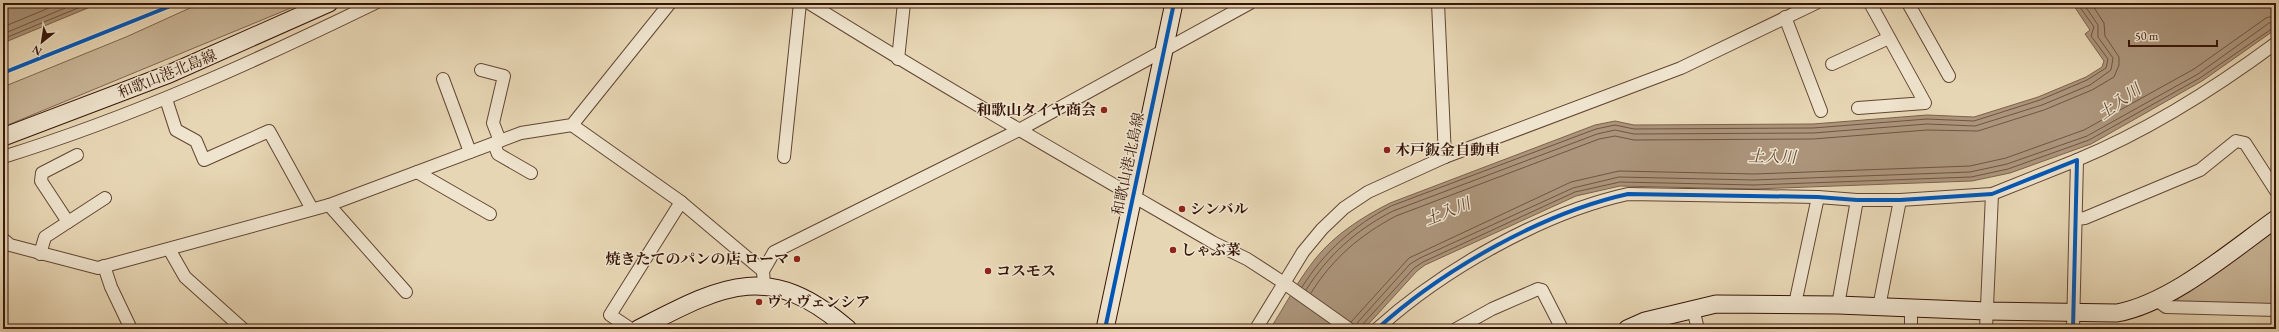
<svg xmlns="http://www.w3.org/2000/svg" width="2279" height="332" font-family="'EB Garamond','Noto Serif JP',serif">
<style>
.green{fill:#c9b597;stroke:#806550}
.water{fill:#ab947a;stroke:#7d614c}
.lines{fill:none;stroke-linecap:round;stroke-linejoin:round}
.shore{stroke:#715441;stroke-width:1}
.street-casing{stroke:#634533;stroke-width:14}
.secondary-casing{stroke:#371508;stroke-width:19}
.street{stroke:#efe4ce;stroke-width:12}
.secondary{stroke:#efe4ce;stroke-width:17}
.cycleway-casing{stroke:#efe4ce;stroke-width:6}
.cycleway{stroke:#0057b8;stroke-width:4}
.poi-dot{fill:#8f2418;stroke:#efe4ce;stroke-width:1.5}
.labels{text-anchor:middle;stroke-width:3;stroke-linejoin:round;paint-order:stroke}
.street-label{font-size:15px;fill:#371508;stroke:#efe4ce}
.poi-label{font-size:15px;font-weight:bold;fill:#371508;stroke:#efe4ce;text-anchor:start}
.water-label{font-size:16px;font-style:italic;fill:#654836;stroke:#efe4ce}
</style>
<rect width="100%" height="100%" fill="#e7d6b4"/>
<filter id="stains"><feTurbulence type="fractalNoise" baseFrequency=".005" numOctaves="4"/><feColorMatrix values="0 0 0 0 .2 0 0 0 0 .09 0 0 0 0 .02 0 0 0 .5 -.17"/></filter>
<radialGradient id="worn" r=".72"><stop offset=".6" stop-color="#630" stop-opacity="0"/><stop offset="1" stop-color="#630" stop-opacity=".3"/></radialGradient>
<g class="green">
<polygon points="201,3 303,3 3,127 3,87 126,37"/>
<polygon points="2276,229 2276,304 2180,304 2177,298"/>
</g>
<g class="water">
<polygon points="3,3 100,3 3,43"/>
<path d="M 2072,3 L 2276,3 L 2276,29 L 2202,81 L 2091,144 L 2010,173 L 1972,181 L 1754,189 L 1620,186 L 1576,196 L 1425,265 L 1417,271 L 1364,329 L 1270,329 C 1285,306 1298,280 1316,258 C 1334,235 1364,216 1390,203 L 1595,125 L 1615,121 L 1634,125 L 1813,124 L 1927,115 L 1974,117 L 2038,97 L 2086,77 L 2102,67 L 2104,61 L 2085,34 L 2090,30 Z"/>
</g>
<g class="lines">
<g class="shore">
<polyline points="3,27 61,3"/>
<polyline points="3,34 77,3"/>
<polyline points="3,39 90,3"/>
<path d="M 1302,287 C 1325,251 1353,226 1391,206 L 1596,129 L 1615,125 L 1634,129 L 1813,128 L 1927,119 L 1974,121 L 2040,100 L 2087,80 L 2106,68 L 2108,59 L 2091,36 L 2094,27 L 2077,3"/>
<path d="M 1306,290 C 1328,255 1356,230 1393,211 L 1597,134 L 1615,130 L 1634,134 L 1813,133 L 1927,124 L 1975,126 L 2042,105 L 2090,85 L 2111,70 L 2113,58 L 2098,37 L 2098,25 L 2083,3"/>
<path d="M 1311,293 C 1332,259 1360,235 1396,216 L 1599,139 L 1615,136 L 1634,140 L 1813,139 L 1927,130 L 1978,131 L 2044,110 L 2092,90 L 2114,77 L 2119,65 L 2119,57 L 2105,36 L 2104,23 L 2091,3"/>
<polyline points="1351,322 1409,258 1571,182 1619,171 1754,174 1970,166 2006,158 2084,130 2194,69 2266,18 2276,15"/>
<polyline points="1356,329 1358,322 1410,264 1420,258 1573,188 1619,177 1754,180 1970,172 2007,164 2087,136 2198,74 2269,23 2276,21"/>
<polyline points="1361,329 1362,325 1414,268 1423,262 1575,192 1620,182 1754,185 1971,177 2008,169 2089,140 2200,78 2276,26"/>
</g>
<g class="street-casing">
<g id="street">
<path d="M 809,3 C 942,86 1078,164 1214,243 L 1247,259 L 1284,283 L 1349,329"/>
<polyline points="1438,3 1445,157"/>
<polyline points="1908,3 1949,76"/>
<polyline points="1785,17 1821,111"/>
<polyline points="898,59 904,3"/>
<polyline points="1832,64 1889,38"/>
<polyline points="481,70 504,76 493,123 500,141"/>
<polyline points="443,79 470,152"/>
<polyline points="166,99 176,130 196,141 204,160 269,131 312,209"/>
<polyline points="1858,108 1925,103 1870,3"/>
<polyline points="572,125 681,202 763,271"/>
<polyline points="494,144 498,154 531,173"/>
<path d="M 3,157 C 132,117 254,62 375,3"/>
<polyline points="784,157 800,3"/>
<path d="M 2077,160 C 2149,130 2214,89 2276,43"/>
<polyline points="417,172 490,214"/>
<polyline points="329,205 406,292"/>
<polyline points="2076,219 2085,218 2200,170 2236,141 2245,143 2276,191"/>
<polyline points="68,222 41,181 42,173 77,155"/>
<polyline points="3,239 10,245 98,268 329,205 521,133 572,125 670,3"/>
<polyline points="169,249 185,277 243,329"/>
<polyline points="40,254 45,237 105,198"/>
<polyline points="104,266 111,287 131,329"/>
<polyline points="764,285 763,271 774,252 1019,130 1250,3"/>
<polyline points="2155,299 2166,307 2276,310"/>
<polyline points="1795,304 1818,197"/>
<polyline points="1838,305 1857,200"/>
<polyline points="1879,307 1900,200"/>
<polyline points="1693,309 1698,329"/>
<polyline points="631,329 610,315 681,202"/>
<polyline points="1256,329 1303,252 1322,229 1344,208 1368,192 1445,157 1681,68 1816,3"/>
<path d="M 1377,329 C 1442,270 1542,213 1628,194 L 1818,197 L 1857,200 L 1900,200 L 1992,194 L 2077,160 L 2073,329"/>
<polyline points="1456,329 1492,309 1538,289 1542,290 1562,329"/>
<polyline points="1911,329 1911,308"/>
<polyline points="1986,329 1992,194"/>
</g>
</g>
<g class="secondary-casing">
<g id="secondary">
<polyline points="3,137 169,74 329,3"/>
<path d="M 638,329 C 722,286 768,259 848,329"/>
<polyline points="1105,329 1174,3"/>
<path d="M 1627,329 L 1645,321 L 1716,304 L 1838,305 L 1987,311 L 2117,313 C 2171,303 2231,251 2276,219"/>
</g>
</g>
<use href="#street" class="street"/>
<use href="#secondary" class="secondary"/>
<g class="cycleway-casing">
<g id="cycleway">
<polyline points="3,73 178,3"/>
<polyline points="1105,329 1174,3"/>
<path d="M 1377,329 C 1442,270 1542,213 1628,194 L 1818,197 L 1857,200 L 1900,200 L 1992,194 L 2077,160 L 2073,329"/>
</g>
</g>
<use href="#cycleway" class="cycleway"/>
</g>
<g class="poi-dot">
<circle cx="1104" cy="110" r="4"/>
<circle cx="1387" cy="150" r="4"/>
<circle cx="1182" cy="209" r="4"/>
<circle cx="1173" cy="250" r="4"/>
<circle cx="797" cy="259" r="4"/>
<circle cx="988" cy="271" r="4"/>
<circle cx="759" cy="302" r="4"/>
</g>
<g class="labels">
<g class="street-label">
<text transform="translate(167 74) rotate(-22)" y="5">和歌山港北島線</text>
<text transform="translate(1128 164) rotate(-78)" y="5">和歌山港北島線</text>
</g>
<g class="poi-label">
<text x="1096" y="115" text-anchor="end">和歌山タイヤ商会</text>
<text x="1395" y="155">木戸鈑金自動車</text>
<text x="1190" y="214">シンバル</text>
<text x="1181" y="255">しゃぶ菜</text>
<text x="789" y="264" text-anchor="end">焼きたてのパンの店 ローマ</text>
<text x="996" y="276">コスモス</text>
<text x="767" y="307">ヴィヴェンシア</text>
</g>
<g class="water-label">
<text transform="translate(2119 101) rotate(-36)" y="6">土入川</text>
<text transform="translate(1772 156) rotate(1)" y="6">土入川</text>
<text transform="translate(1447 211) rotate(-22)" y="6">土入川</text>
</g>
</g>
<rect width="2279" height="332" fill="none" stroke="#e7d6b4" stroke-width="16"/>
<rect x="4" y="4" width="2271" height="324" fill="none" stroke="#371508" stroke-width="2"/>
<rect x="8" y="8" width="2263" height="316" fill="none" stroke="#371508"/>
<g transform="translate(42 42) rotate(210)" stroke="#efe4ce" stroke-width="3" paint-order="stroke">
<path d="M0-3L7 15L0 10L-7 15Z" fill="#371508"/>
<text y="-6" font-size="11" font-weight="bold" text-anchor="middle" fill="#371508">N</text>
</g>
<path d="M2129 40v6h88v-6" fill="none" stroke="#371508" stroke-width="2"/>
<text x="2135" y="40" font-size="12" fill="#371508" stroke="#efe4ce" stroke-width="3" paint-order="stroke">50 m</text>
<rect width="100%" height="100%" filter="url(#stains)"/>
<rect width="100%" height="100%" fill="url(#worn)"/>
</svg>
